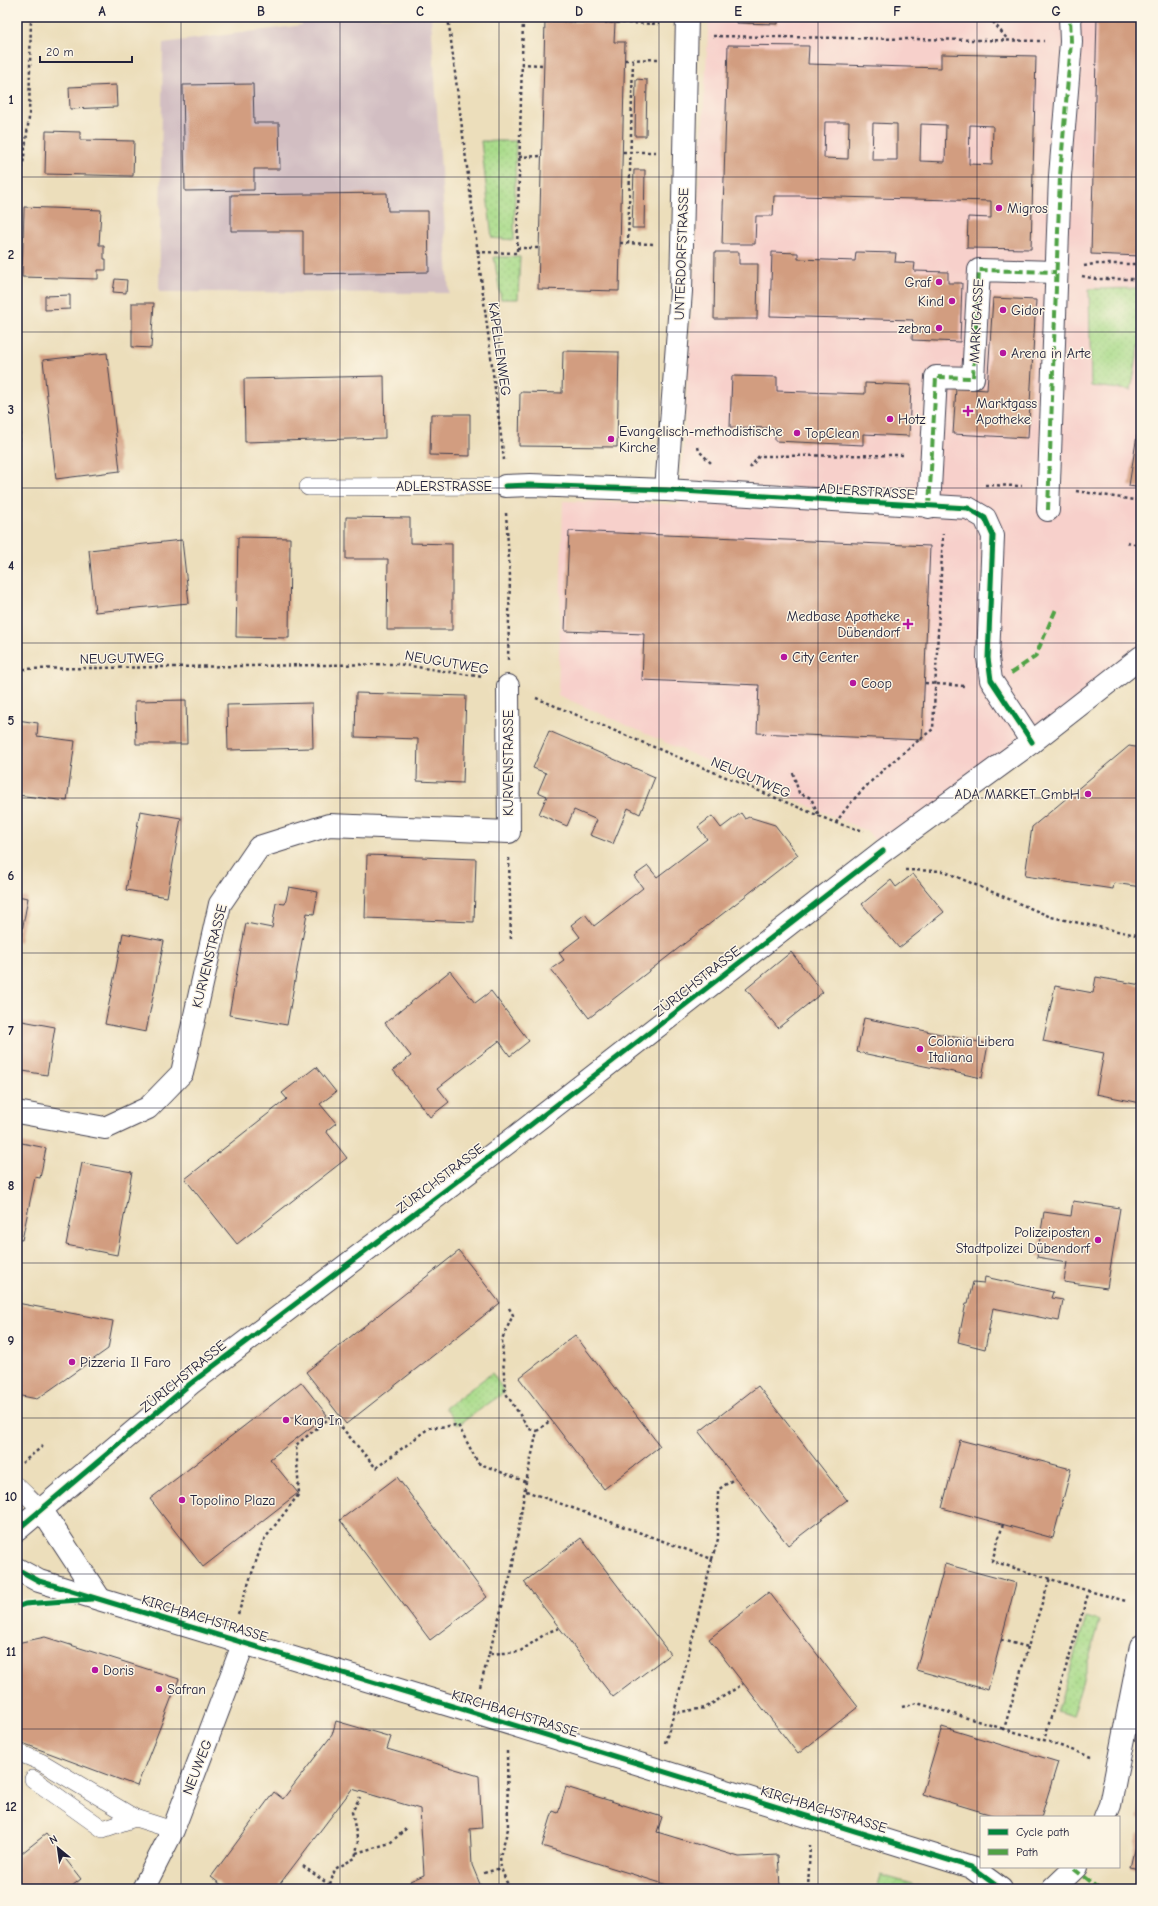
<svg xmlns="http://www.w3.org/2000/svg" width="1158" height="1906" font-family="'Comic Neue',sans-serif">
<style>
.built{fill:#f7d0cb}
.industrial{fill:#d2bec2}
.park{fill:url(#park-dots);stroke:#667e62}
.garden{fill:url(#garden-furrows);stroke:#667e62}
.building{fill:#d29d80;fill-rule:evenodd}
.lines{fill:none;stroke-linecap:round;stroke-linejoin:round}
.service-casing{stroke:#403e4e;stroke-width:18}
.pedestrian-casing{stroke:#403e4e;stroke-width:24}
.minor-casing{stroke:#403e4e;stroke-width:24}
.tertiary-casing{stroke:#403e4e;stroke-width:24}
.path{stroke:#403e4e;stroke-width:2.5;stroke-dasharray:3 3;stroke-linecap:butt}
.service{stroke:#fff;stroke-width:17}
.pedestrian{stroke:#fff;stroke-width:22}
.minor{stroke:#fff;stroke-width:22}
.tertiary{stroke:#fff;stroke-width:22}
.quiet{stroke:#50a245;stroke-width:4;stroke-dasharray:8 4;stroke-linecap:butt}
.cycleway-casing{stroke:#fcf5e5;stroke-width:8}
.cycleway{stroke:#00873e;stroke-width:5}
.grid{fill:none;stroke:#22223b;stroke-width:1;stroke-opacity:0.55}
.poi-dot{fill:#b5179e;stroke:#fcf5e5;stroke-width:1.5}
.labels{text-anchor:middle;stroke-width:3;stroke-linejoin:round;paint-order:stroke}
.poi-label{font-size:14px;fill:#22223b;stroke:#fcf5e5;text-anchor:start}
.street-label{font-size:14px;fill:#22223b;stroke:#fcf5e5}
.neatline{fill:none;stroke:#22223b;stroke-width:1.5}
.grid-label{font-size:13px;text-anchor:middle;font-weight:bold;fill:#22223b}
</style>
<defs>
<pattern id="park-dots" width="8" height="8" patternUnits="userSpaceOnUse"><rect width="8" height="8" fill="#a9db8a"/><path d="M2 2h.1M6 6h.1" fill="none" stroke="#91bc78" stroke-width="1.8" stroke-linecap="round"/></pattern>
<pattern id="garden-furrows" width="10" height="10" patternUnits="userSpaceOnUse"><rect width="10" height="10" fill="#a9db8a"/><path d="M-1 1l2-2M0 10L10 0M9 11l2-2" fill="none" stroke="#91bc78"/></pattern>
</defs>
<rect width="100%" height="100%" fill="#fcf5e5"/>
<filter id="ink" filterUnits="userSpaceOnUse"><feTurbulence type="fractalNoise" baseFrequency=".025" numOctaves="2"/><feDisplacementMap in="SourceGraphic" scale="8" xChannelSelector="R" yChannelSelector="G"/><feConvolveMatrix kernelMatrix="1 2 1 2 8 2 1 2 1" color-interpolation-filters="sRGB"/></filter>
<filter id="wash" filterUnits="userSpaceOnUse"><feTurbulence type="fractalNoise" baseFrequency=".012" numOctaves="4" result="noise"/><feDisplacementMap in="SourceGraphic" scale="16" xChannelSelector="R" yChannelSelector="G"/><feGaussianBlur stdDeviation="0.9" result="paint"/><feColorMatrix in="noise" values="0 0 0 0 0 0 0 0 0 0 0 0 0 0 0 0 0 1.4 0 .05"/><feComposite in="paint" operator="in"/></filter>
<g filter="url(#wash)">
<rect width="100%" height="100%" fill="#ecdebb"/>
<polygon class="built" points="709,17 1141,17 1141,657 883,851 868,832 558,695 563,501 680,504"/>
<polygon class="industrial" points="300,17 431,17 449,293 159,292 163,43 302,25"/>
<g class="park">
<polygon points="481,141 516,141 514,240 492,238"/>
<polygon points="494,257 520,257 518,299 501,299"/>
<polygon points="1141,288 1141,337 1131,390 1091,386 1089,289"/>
<polygon points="492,1373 505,1392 458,1425 445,1408"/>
<polygon points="1086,1617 1100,1621 1072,1717 1057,1712"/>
</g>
<polygon class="garden" points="881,1875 925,1888 925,1889 877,1889"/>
<g id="blocks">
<g class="building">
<polygon points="737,17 778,17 778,24 737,23"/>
<polygon points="1097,17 1141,17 1141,256 1091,254"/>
<polygon points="545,21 615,23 614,42 625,42 619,291 538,289"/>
<path d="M 728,45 L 809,46 L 808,64 L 941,68 L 941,54 L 1036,56 L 1031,249 L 967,248 L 968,217 L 991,218 L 991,201 L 799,196 L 774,196 L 773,216 L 756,216 L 755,244 L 722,244 ZM 825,122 L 849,122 L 848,159 L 824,158 ZM 873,123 L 897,124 L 897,160 L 872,160 ZM 921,124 L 946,125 L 945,162 L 920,161 ZM 970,125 L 993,126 L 992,165 L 969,164 Z"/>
<polygon points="636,79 647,80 646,136 635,136"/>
<polygon points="253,84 254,123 279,123 280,169 254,169 254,190 185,191 183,85"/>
<polygon points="116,85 117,107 70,109 69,87"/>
<polygon points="46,131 80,132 80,140 134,141 133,176 45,174"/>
<polygon points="634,170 645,170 644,228 632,228"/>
<polygon points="387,193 388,211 428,211 429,272 303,274 303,231 231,231 231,195"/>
<polygon points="24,207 101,210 99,245 104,245 104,259 106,259 106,270 98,270 98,279 22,277"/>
<polygon points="715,252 739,252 739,264 758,264 757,319 714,319"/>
<polygon points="772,252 798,253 798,259 855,261 856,252 896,253 895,262 915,263 914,271 948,272 948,283 962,283 960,342 912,340 913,320 770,316"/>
<polygon points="115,279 127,280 126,293 113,292"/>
<polygon points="70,295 70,309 45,310 45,296"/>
<polygon points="993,298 1036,300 1028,438 953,434 956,388 987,390"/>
<polygon points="132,303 154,303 151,348 132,347"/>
<polygon points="563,351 619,352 617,447 519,446 520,392 562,393"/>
<polygon points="107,353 120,471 56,479 43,360"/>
<polygon points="384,376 385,438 245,442 244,379"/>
<polygon points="732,376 777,377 777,391 865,394 865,383 911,385 909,436 863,434 863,445 775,441 775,428 730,427"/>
<polygon points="431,414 470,414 470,456 430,455"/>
<polygon points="1137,435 1141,436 1141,488 1129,486"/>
<polygon points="346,517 410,518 410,543 452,544 452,630 387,630 388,559 346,559"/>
<polygon points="569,531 930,546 922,740 757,733 759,685 642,680 644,634 565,631"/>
<polygon points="238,537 290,538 289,638 236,637"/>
<polygon points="182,540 189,603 95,612 89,550"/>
<polygon points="356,693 466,696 463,783 417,781 418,739 355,737"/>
<polygon points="186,700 187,744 136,744 135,701"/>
<polygon points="312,703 313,748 228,750 227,705"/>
<polygon points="17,720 38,723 37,736 75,741 67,801 17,795"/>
<polygon points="549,731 655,777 640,814 628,808 613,844 590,835 597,820 574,810 567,826 539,814 547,796 538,792 546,773 533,768"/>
<polygon points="1129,746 1141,748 1141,887 1114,883 1113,889 1025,876 1032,827"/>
<polygon points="140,811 181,818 167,897 126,890"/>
<polygon points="741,813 745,819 749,817 775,825 798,855 589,1018 551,969 564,960 559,953 580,937 571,925 585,914 594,926 643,888 634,876 648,866 657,877 707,839 698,827 712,816 721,828"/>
<polygon points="367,855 476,859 474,922 365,918"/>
<polygon points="913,874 944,912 899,948 862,904 891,880 896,887"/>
<polygon points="289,887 318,892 314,914 307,913 287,1025 229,1015 246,923 272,928 276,903 285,904"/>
<polygon points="17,896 28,898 20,942 17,941"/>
<polygon points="123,933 164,941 146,1032 105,1024"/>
<polygon points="791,952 823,992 778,1028 746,989"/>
<polygon points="450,971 475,1003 491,991 529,1041 510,1056 499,1041 438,1088 449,1102 430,1117 393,1070 411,1056 385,1023"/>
<polygon points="1096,977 1141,985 1141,1103 1096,1094 1104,1053 1043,1041 1055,986 1093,993"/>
<polygon points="864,1018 988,1044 982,1078 857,1052"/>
<polygon points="17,1020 55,1027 47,1075 17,1070"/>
<polygon points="316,1067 336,1092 320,1104 336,1123 326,1131 347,1158 237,1244 185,1179 287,1099 282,1093"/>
<polygon points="17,1142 46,1148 40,1178 35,1177 22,1240 17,1239"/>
<polygon points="82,1163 132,1172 117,1255 66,1245"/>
<polygon points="1073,1201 1120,1208 1107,1288 1064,1282 1067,1262 1037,1257 1044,1212 1071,1216"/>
<polygon points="459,1251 500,1303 346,1424 306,1372"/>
<polygon points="985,1277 1053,1292 1051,1298 1063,1300 1059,1321 993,1308 985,1349 958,1342 966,1303 968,1303 973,1282 984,1283"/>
<polygon points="17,1303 113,1321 108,1349 37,1399 17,1395"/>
<polygon points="575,1335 660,1446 604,1489 519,1378"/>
<polygon points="301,1382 327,1415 270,1459 298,1493 203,1567 150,1499"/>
<polygon points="758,1386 847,1500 788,1545 699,1432"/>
<polygon points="960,1440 1071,1469 1053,1538 942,1508"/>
<polygon points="397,1477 487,1597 430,1640 340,1520"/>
<polygon points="581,1538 670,1654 613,1697 524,1582"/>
<polygon points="945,1564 1016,1583 988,1690 916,1670"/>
<polygon points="769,1592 858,1707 798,1754 709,1639"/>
<polygon points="45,1637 179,1679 137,1786 17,1741 17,1643"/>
<polygon points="336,1721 391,1737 387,1749 479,1776 482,1828 470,1829 472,1865 482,1889 413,1889 410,1881 424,1875 420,1809 352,1789 276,1889 227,1889 211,1877 274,1792 283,1799 332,1735"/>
<polygon points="942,1727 1058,1762 1041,1817 999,1817 922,1794"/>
<polygon points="566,1787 662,1817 657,1832 739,1857 778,1855 780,1886 776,1886 776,1889 680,1889 542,1846 553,1811 558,1813"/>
<polygon points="1141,1801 1141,1819 1137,1818"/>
<polygon points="1138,1832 1141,1833 1141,1870 1130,1868"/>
<polygon points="46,1834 81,1879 68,1889 17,1889 17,1857"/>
</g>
</g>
</g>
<g filter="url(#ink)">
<use href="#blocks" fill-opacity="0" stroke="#403e4e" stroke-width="1"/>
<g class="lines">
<g class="service-casing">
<g id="service">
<polyline points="308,487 505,486"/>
<polyline points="17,1486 41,1509"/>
<polyline points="17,1752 41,1762 135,1818"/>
<polyline points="33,1779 103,1829 135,1818 173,1830"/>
</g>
</g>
<g class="pedestrian-casing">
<g id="pedestrian">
<polyline points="929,507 936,377 973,378 979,270 1056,272"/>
<polyline points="1048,510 1060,176 1071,42 1070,17"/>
</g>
</g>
<g class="minor-casing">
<g id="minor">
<polyline points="505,486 530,485 666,490 968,508 985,518 993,536 988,658 991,680 1032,742"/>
<polyline points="666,490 681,291 687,17"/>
<polyline points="17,1112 105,1128 148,1108 182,1073 220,904 259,847 329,825 509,832 508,686"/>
<polyline points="41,1509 100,1599"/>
<polyline points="17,1569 39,1581 472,1712 971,1867 1001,1889"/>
<polyline points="1105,1817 1110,1805 1141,1646"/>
<polyline points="143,1889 173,1830 244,1642"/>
<polyline points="1053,1889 1076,1867"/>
</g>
</g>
<g class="tertiary-casing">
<polyline id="tertiary" points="17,1530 190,1384 510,1141 883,851 1032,742 1141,657"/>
</g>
<g class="path">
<polyline points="448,17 504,460"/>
<polyline points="448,17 659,24"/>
<polyline points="989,17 1008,40"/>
<polyline points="713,36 1044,41"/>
<polyline points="625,60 659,59"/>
<polyline points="521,64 544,65"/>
<polyline points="623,152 656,152"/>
<polyline points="519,157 542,156"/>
<polyline points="17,210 29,118 31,17"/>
<polyline points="620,243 655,244"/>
<polyline points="628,244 633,60"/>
<polyline points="517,248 539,248"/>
<polyline points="477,252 517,253 523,20"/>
<polyline points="1084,266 1094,264 1141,264"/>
<polyline points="1082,276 1096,279 1141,279"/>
<polyline points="17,336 20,430 17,481"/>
<polyline points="698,447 699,451 712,464"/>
<polyline points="750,468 759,456 905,455"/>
<polyline points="985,485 1022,486"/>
<polyline points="1076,491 1141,501"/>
<polyline points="506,513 510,576 508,660"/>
<polyline points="1127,542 1141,546"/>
<polyline points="17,669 397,664 483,677"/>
<polyline points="925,683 964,686"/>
<polyline points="536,698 836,823 864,831"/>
<polyline points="793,773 799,793 811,798 819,816"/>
<path d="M 836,823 C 857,789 901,754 933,729 L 943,534"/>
<polyline points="509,858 511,942"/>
<polyline points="905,870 943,871 1051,917 1141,936"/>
<polyline points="509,1308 513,1315 502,1339 505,1392 529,1429 537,1431"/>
<polyline points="22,1463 43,1446"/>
<polyline points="526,1491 712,1559 718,1539 718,1490 735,1478"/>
<polyline points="1003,1524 992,1561 1089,1591"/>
<polyline points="712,1559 674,1713 705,1708 743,1684"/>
<polyline points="238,1614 263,1541 299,1494 296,1445 332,1416 376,1468 429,1428 458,1425 478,1463 526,1482"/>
<polyline points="1001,1640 1028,1647 1050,1578"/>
<polyline points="1028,1647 1004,1729 1044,1740"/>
<polyline points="489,1654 512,1570 526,1482 537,1431 551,1420"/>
<polyline points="480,1687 489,1654 519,1652 548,1632 560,1628"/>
<polyline points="902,1707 917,1703 1004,1729"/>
<polyline points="665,1743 674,1713"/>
<polyline points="507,1751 508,1829 500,1856 501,1868 506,1881 511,1889"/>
<polyline points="1091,1757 1044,1740 1089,1591 1126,1601"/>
<polyline points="356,1853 390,1843 408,1827"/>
<polyline points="303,1866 335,1889"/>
<polyline points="484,1873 501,1868"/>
<polyline points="330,1885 335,1869 355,1858 358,1843 352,1812 360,1797"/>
<polyline points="808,1889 810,1845"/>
<polyline points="818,1889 834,1887 836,1889"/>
<polyline points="903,1889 904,1888"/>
</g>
<use href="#service" class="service"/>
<use href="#pedestrian" class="pedestrian"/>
<use href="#minor" class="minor"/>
<use href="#tertiary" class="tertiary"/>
<g class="quiet">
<polyline points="929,507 936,377 973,378 979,270 1056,272"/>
<polyline points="1048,510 1060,176 1071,42 1070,17"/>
<polyline points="1011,673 1035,657 1057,607"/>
<polyline points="1074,1869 1099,1889"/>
</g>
<g class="cycleway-casing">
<g id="cycleway">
<polyline points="505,486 530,485 666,490 968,508 985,518 993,536 988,658 991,680 1032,742"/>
<polyline points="17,1530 190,1384 510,1141 883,851"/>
<polyline points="17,1569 39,1581 472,1712 971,1867 1001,1889"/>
<polyline points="17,1607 25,1604 92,1599"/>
</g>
</g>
<use href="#cycleway" class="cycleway"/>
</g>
</g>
<path class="grid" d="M 181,17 L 181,1889M 340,17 L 340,1889M 499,17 L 499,1889M 659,17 L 659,1889M 818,17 L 818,1889M 977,17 L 977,1889M 17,177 L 1141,177M 17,332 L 1141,332M 17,488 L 1141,488M 17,643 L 1141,643M 17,798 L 1141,798M 17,953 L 1141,953M 17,1108 L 1141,1108M 17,1263 L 1141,1263M 17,1418 L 1141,1418M 17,1574 L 1141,1574M 17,1729 L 1141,1729"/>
<g class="poi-dot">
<circle cx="999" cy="208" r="4"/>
<circle cx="939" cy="282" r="4"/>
<circle cx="952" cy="301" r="4"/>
<circle cx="1003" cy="310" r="4"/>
<circle cx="939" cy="328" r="4"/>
<circle cx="1003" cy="353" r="4"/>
<path d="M966 405h4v4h4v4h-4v4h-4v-4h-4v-4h4z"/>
<circle cx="890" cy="419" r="4"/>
<circle cx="797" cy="433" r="4"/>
<circle cx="611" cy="439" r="4"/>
<path d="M906 618h4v4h4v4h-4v4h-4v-4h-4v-4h4z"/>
<circle cx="784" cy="657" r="4"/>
<circle cx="853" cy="683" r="4"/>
<circle cx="1088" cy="794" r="4"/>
<circle cx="920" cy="1049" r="4"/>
<circle cx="1098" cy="1240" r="4"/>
<circle cx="72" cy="1362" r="4"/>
<circle cx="286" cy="1420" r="4"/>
<circle cx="182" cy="1500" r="4"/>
<circle cx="95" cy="1670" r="4"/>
<circle cx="159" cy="1689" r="4"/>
</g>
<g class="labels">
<g class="poi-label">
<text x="1007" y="213">Migros</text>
<text x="931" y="287" text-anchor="end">Graf</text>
<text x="944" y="306" text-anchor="end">Kind</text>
<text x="1011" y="315">Gidor</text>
<text x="931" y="333" text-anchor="end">zebra</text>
<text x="1011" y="358">Arena in Arte</text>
<text x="976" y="408">Marktgass<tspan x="976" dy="16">Apotheke</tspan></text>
<text x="898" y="424">Hotz</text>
<text x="619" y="436">Evangelisch-methodistische<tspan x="619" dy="16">Kirche</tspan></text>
<text x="805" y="438">TopClean</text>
<text x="900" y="621" text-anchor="end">Medbase Apotheke<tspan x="900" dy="16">Dübendorf</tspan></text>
<text x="792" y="662">City Center</text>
<text x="861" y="688">Coop</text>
<text x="1080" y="799" text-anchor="end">ADA MARKET GmbH</text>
<text x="928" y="1046">Colonia Libera<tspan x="928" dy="16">Italiana</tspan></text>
<text x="1090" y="1237" text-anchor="end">Polizeiposten<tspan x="1090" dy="16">Stadtpolizei Dübendorf</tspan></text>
<text x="80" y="1367">Pizzeria Il Faro</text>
<text x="294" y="1425">Kang In</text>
<text x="190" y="1505">Topolino Plaza</text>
<text x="103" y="1675">Doris</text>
<text x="167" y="1694">Safran</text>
</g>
<g class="street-label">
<text transform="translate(681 254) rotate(-88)" y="5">UNTERDORFSTRASSE</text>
<text transform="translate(976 321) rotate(-87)" y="5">MARKTGASSE</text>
<text transform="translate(500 349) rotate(82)" y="5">KAPELLENWEG</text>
<text x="444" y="491">ADLERSTRASSE</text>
<text transform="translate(867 491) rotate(4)" y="5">ADLERSTRASSE</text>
<text transform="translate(122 658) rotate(-1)" y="5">NEUGUTWEG</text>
<text transform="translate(447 662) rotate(10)" y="5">NEUGUTWEG</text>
<text transform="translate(508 763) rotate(-90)" y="5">KURVENSTRASSE</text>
<text transform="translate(751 777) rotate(23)" y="5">NEUGUTWEG</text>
<text transform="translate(209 956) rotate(-76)" y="5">KURVENSTRASSE</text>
<text transform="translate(697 981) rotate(-38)" y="5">ZÜRICHSTRASSE</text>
<text transform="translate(440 1178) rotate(-37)" y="5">ZÜRICHSTRASSE</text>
<text transform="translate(183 1376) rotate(-39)" y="5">ZÜRICHSTRASSE</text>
<text transform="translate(205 1618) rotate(17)" y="5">KIRCHBACHSTRASSE</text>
<text transform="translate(515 1713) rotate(17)" y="5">KIRCHBACHSTRASSE</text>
<text transform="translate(197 1767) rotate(-69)" y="5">NEUWEG</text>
<text transform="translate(824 1809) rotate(17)" y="5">KIRCHBACHSTRASSE</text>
</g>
</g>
<rect width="1158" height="1906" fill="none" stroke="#fcf5e5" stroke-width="44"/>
<rect x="980" y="1816" width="140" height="52" fill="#fcf5e5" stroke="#a5a1a1"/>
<rect x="988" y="1829" width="20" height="6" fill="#00873e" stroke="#a5a1a1"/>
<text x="1016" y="1836" font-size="12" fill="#22223b">Cycle path</text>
<rect x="988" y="1849" width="20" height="6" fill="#50a245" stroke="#a5a1a1"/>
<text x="1016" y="1856" font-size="12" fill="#22223b">Path</text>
<g transform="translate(58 1848) rotate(331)" stroke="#fcf5e5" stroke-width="3" paint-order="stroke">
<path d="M0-3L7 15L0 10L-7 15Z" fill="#22223b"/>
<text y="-6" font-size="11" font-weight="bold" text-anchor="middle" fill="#22223b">N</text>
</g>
<path d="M40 56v6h92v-6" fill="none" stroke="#22223b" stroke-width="2"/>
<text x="46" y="56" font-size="12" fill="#22223b" stroke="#fcf5e5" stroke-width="3" paint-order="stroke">20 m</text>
<rect x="22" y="22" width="1114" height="1862" class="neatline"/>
<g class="grid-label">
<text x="102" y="16">A</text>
<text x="261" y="16">B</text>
<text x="420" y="16">C</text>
<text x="579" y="16">D</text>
<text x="738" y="16">E</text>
<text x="897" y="16">F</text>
<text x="1056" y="16">G</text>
<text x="11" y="104">1</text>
<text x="11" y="259">2</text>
<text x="11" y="414">3</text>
<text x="11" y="570">4</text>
<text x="11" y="725">5</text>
<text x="11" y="880">6</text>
<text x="11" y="1035">7</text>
<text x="11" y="1190">8</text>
<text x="11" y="1345">9</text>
<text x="11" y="1501">10</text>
<text x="11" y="1656">11</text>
<text x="11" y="1811">12</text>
</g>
</svg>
